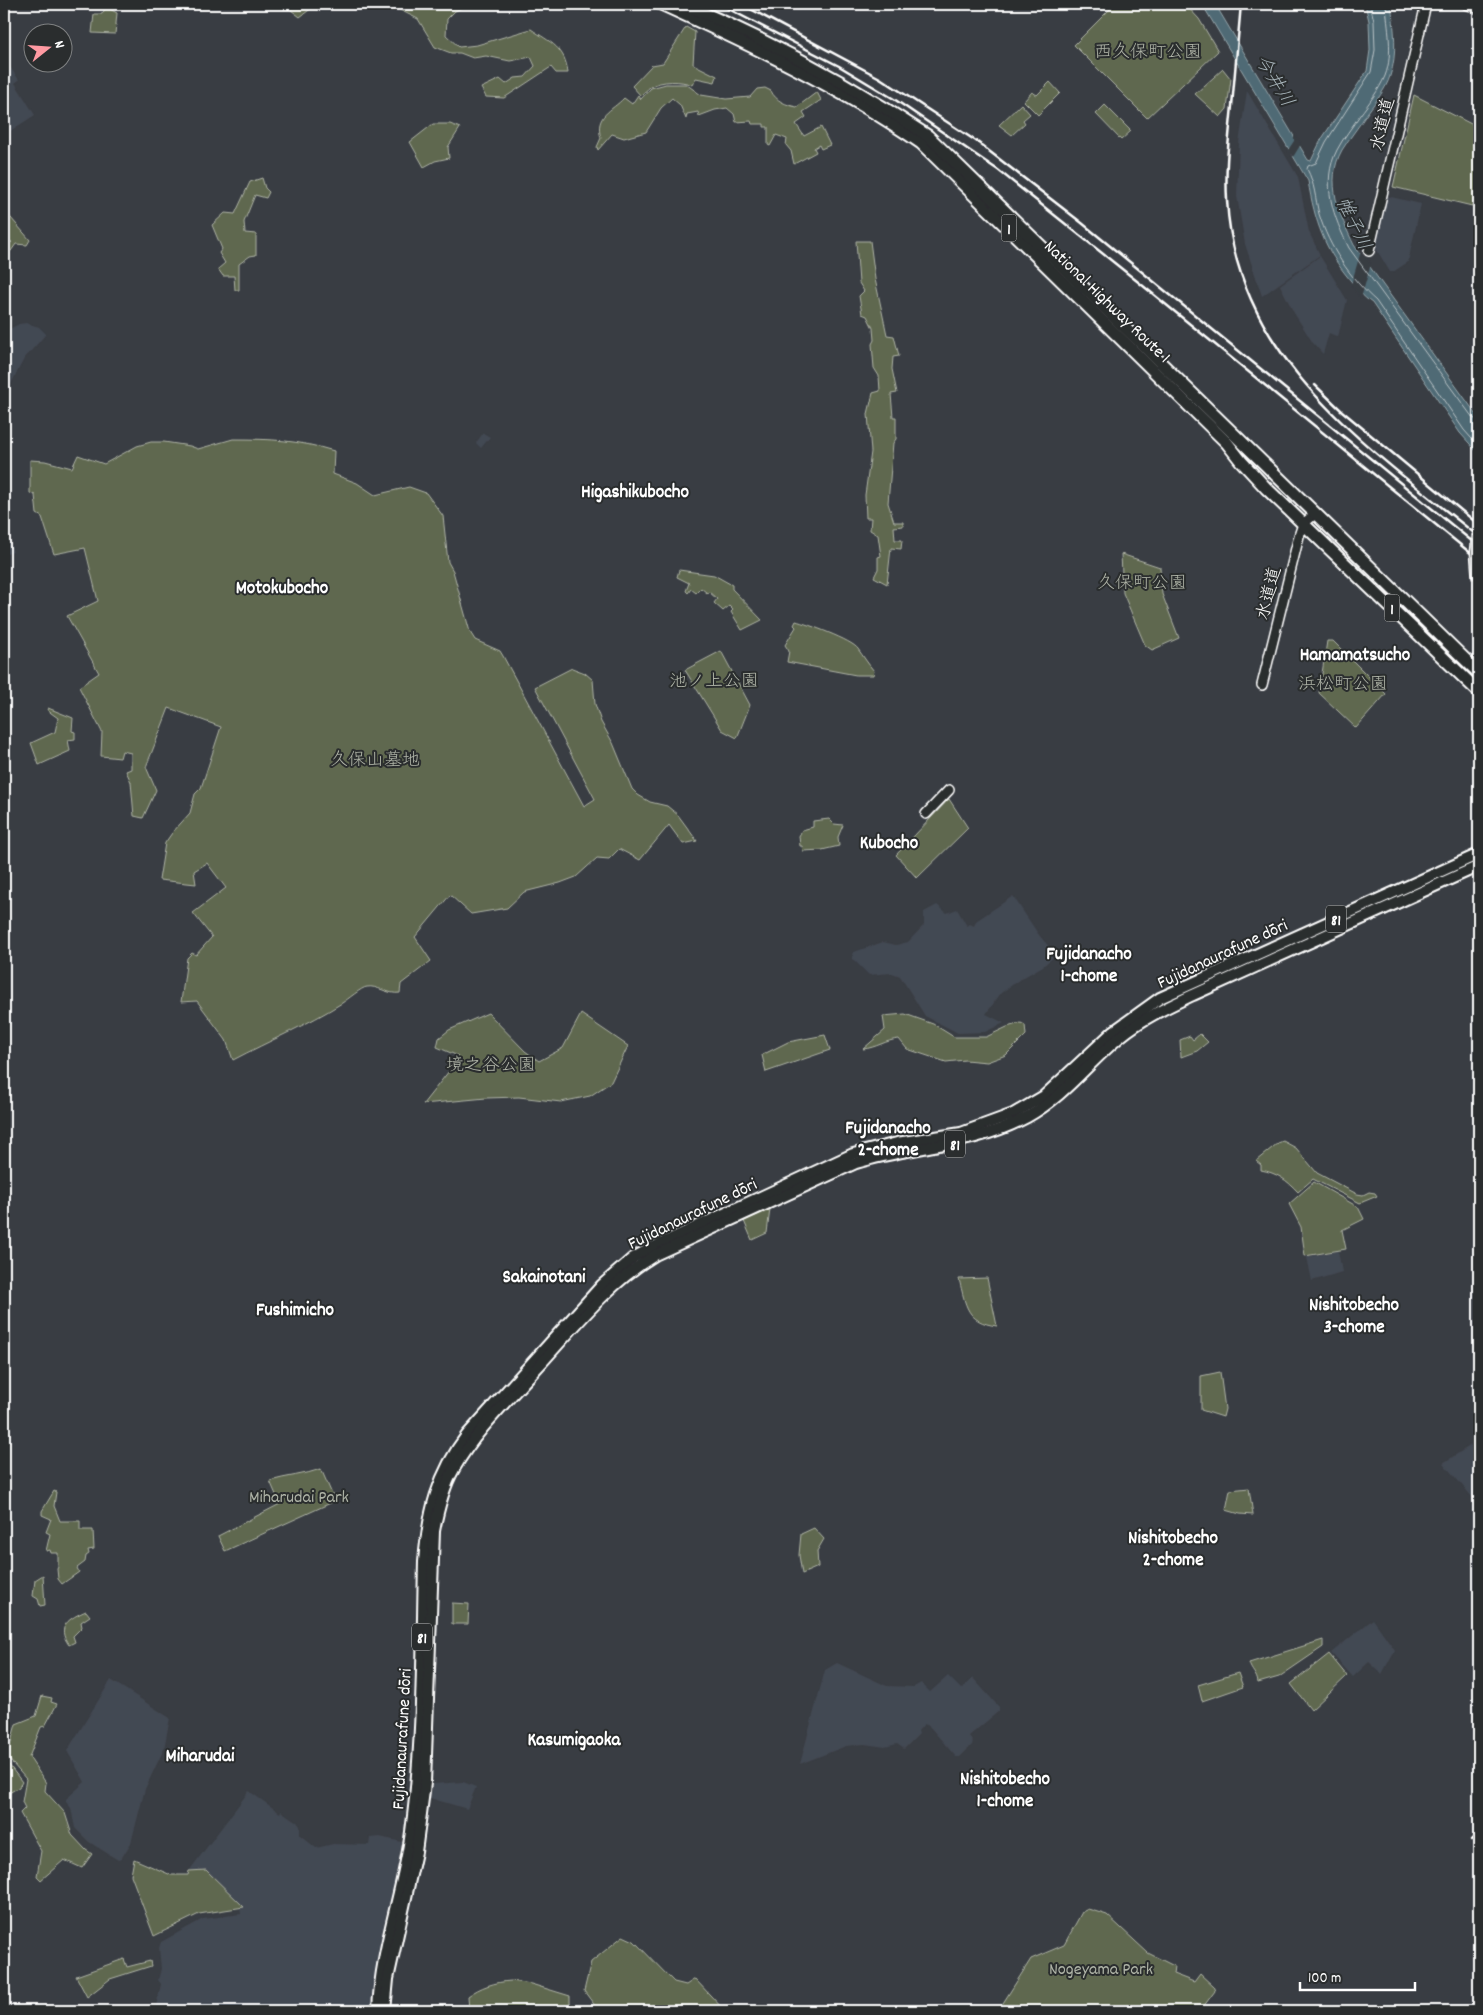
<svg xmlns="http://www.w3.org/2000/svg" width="1483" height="2015" font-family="Dekko,'Klee One',sans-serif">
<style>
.built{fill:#434852}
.green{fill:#5f684f;stroke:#afb4a7}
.water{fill:#4f6a74;stroke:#95a6ac}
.pier{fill:#393d43}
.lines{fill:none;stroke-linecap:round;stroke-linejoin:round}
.shore{stroke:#b9c3c7;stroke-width:1}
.tertiary-casing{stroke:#fff;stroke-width:12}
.primary-casing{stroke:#fff;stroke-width:14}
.trunk-casing{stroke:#fff;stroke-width:15}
.tertiary{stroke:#2a2d2e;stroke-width:9}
.primary{stroke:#2a2d2e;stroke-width:10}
.trunk{stroke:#2a2d2e;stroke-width:11}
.rail{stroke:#fff;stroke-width:2.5}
.trunk-bridge-casing{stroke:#fff;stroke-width:15;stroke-linecap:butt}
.trunk-bridge{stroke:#2a2d2e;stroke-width:11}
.labels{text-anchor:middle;stroke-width:4;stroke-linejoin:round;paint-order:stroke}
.shield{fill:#2a2d2e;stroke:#bfc0c0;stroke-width:1}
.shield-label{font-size:16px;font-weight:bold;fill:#fff}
.park-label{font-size:18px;fill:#afb4a7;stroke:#2a2d2e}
.street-label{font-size:18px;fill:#fff;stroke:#2a2d2e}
.water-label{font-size:19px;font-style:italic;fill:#a7b4ba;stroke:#2a2d2e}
.neighbourhood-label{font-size:19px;font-weight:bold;fill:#fff;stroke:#2a2d2e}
</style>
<rect width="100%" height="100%" fill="#393d43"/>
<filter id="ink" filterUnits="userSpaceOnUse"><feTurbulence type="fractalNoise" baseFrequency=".02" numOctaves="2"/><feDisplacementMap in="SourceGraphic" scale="10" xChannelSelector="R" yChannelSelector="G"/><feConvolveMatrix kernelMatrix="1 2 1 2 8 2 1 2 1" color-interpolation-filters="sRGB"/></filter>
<g filter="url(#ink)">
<g class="built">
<polygon points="4,58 19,80 15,83 35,115 4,135"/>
<polygon points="1247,91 1298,177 1309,232 1320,255 1262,296 1245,244 1237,196 1239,143"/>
<polygon points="1387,196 1421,204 1408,262 1393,272 1390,272 1375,247"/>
<polygon points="1320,256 1347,300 1338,337 1329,333 1323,354 1313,343 1294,313 1280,285"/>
<polygon points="26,323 39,327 46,334 24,359 4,397 4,332 19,324"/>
<polygon points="483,433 490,437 481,448 476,443"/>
<polygon points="4,518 13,552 4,555"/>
<polygon points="1013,896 1039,935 1056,955 1043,966 1019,980 1001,993 986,1014 1004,1023 985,1032 958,1033 925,1016 900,976 892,973 869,975 852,958 854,952 883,942 896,945 908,942 924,925 924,912 937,905 947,913 957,909 967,926 970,924 974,926 976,921"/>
<polygon points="1338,1251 1342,1272 1312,1281 1307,1257"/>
<polygon points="1479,1440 1479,1505 1443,1463"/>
<polygon points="1373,1619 1395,1650 1382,1674 1369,1662 1353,1677 1331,1653"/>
<polygon points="837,1663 887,1686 914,1687 921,1683 930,1692 948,1676 961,1689 973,1678 999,1707 999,1711 969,1736 973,1741 972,1745 960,1757 956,1757 929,1726 924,1724 918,1731 919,1734 904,1749 897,1744 885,1747 864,1744 846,1746 800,1764 825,1670"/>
<polygon points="111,1680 170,1718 164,1749 145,1789 131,1843 121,1859 118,1860 89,1842 75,1828 71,1808 66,1802 66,1799 85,1782 67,1751"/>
<polygon points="463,1782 476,1787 467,1809 430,1798 433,1784"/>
<polygon points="249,1791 280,1813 281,1811 297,1822 300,1826 300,1835 316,1848 333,1844 369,1845 370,1838 380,1837 402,1842 393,1890 384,1923 373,1986 371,2011 155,2010 161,1984 158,1980 161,1969 159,1948 161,1942 203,1919 241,1914 240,1908 243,1907 189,1871"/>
</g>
<g class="green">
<polygon points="296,4 317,4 300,17 291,10"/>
<path d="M 388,4 L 470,4 L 455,11 L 447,19 L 446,35 L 459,47 L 477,45 L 531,29 C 551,43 565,47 568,73 L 556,73 L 551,67 L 504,98 L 486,97 L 481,88 L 500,79 L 506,84 L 515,78 L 525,77 L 535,66 L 531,57 L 510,61 L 486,56 L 473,58 L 460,53 L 451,53 L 435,47 L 418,19 Z"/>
<polygon points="1115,4 1185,4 1199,19 1218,51 1147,118 1074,45"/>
<polygon points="108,8 117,13 115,34 92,33 94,14 102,14 105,9"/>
<path d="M 686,27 L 695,32 L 693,64 L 717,76 L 715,82 L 696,78 L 692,85 C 682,80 661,80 650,87 C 647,89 644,93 641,96 L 632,86 L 652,65 L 663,63 Z"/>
<polygon points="1223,69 1231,79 1227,109 1220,117 1195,94"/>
<polygon points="1050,82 1060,93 1038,115 1024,101 1032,92 1037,95"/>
<path d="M 666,84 L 686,84 L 701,95 L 726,99 L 750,97 L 757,89 L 765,88 L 771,91 C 776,101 786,105 797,107 L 817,92 L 821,100 L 803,112 L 806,117 L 796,124 L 804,136 L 821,127 L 830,145 L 821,149 L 819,145 L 814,148 L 816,152 L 794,164 L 791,151 L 786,145 L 787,139 L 776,135 L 770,146 L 768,145 L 768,127 L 764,127 L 764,124 L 752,124 L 751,121 L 736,122 L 734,114 L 727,108 L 715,110 L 699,116 L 698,112 L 687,114 L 686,119 L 680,105 L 672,98 L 661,108 L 646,132 L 624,138 L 612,134 L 598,150 L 597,147 L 601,138 C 594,115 612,111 624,98 L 632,104 L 638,95 L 641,99 L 651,88 Z"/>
<polygon points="1414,95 1479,128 1479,184 1472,206 1393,187"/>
<polygon points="1021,104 1030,114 1023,120 1025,123 1012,135 999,125"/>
<polygon points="1105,105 1131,131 1121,140 1096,114"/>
<polygon points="433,124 450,124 460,128 448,147 449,158 435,161 424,167 410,142"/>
<polygon points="262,178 265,188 269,192 266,198 255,195 244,222 245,233 256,234 256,255 250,256 239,264 239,290 235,290 234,276 223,276 218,269 225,263 219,253 222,249 212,225 225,213 235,214 250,182"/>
<polygon points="4,210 30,240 27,245 16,244 11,251 4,255 4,248 12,242 4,240"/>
<polygon points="856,241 870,241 875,279 887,335 894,336 899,356 893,357 892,369 897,393 891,394 893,417 896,417 896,439 893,443 888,503 894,522 903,522 903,526 894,527 895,540 902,540 901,549 891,548 887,584 874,577 878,569 878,557 881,556 878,535 870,530 871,518 866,518 865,495 871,452 868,414 873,393 880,391 879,376 874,368 872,344 874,340 873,328 867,316 862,314 859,296 864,291 859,283"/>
<path d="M 233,439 C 272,439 297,440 334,451 L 333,474 L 357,483 L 375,495 L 409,487 L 426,493 L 443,516 L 448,562 L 453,571 L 470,632 L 475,640 L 500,651 L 503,656 L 584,806 L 595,799 L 535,687 L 572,668 L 585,673 L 593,680 L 595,704 L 601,722 L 613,743 L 632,789 L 638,795 L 650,802 L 667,806 L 678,815 L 697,841 L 683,844 L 669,825 L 640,860 L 619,849 L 609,859 L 597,858 L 576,877 L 560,883 L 524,892 L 507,908 L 471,914 L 450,895 L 415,937 L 431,961 L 401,984 L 400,993 C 388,995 377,985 367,987 C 362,987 347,1000 342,1003 C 307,1025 269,1041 233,1060 L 226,1040 L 197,1001 L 181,1002 L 187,958 L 192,953 L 196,955 L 212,937 L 193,913 L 226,888 L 207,863 L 194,871 L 196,884 L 159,880 L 165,843 L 172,833 L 190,813 L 195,794 L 201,788 L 221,727 L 169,708 L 146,767 L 156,790 L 143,818 L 134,816 L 131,782 L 126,771 L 131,769 L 131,753 L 122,751 L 120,758 L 101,756 L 102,732 L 79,687 L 99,673 L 67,616 L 98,601 L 85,548 L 54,554 L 42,517 L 37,514 L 35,495 L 30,493 L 30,460 L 45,461 L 72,468 L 78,455 L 104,464 L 137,446 L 151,442 L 164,442 L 190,446 L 198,449 Z"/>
<polygon points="1121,554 1160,567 1162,594 1179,638 1152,650 1145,645 1123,593"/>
<polygon points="679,570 714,575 732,585 732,589 762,620 742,630 731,612 733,610 729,606 723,611 714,603 717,599 709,592 707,593 701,588 696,593 691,589 688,593 686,591 689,583 677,577"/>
<path d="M 796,621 C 807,624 852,640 858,649 C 863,656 868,664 874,671 L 873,675 L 856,675 L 787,662 L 789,651 L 785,645 L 796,627 L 794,625 Z"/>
<polygon points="1327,641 1333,641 1386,694 1356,728 1319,693"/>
<polygon points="721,651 750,705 737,738 722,730 685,670"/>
<polygon points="48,708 73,718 72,731 75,732 75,739 68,740 70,751 39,765 31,743 55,732 58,718 47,710"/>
<polygon points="949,799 968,828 917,878 896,855"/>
<polygon points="829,819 834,824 843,825 838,837 839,846 822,850 803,851 802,846 800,846 799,836 802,830 813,827 813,821"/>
<polygon points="488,1013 525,1051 539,1061 563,1048 581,1014 628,1046 611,1082 590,1096 561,1102 519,1097 486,1098 423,1104 453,1066 458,1056 437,1047 439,1038 449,1030"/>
<path d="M 905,1014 L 933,1024 L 954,1037 L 986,1037 L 1007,1027 L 1021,1023 L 1025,1025 L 1026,1035 L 1006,1055 L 987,1062 L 965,1060 L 946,1062 L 907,1049 L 899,1039 C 886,1040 876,1048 863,1049 L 885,1030 L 883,1016 Z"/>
<polygon points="1200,1034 1208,1042 1197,1051 1181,1057 1180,1040 1190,1036 1193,1040"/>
<polygon points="825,1035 830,1050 766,1072 762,1055 788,1042"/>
<path d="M 1283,1141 L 1296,1148 L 1317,1173 L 1357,1194 L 1363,1195 L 1369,1192 L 1375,1193 L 1377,1196 L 1360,1203 L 1313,1179 L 1298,1192 C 1287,1180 1277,1173 1261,1170 L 1261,1165 L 1256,1161 L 1278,1143 Z"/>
<polygon points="1314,1182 1358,1207 1364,1219 1342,1230 1346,1249 1305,1256 1301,1227 1289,1204"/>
<polygon points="770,1209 767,1233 752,1240 744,1221"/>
<path d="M 987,1278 L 997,1326 C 966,1322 966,1306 959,1279 Z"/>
<polygon points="1220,1372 1225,1409 1223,1417 1201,1410 1201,1376"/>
<path d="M 321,1469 L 335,1501 L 225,1551 L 218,1536 L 280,1504 L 270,1481 C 287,1476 304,1475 321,1469 Z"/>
<polygon points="1249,1488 1253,1515 1240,1514 1226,1510 1230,1490"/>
<polygon points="54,1491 56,1492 54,1506 60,1521 80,1521 80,1530 93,1530 94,1549 88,1550 89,1554 86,1556 85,1562 77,1568 79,1572 62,1584 58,1579 57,1569 58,1567 58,1553 51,1553 50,1550 46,1551 50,1534 46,1532 51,1519 42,1515 42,1511"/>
<polygon points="814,1528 824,1539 817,1551 818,1567 802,1574 799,1555 801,1534"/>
<polygon points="43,1575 45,1605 40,1606 38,1599 33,1596 35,1580"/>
<polygon points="452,1603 469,1604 468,1624 452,1624"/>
<path d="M 86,1611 L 90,1616 L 81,1622 L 82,1627 L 73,1636 L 75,1642 L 69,1645 C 55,1626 70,1618 86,1611 Z"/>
<path d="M 1323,1640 L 1323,1647 L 1279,1677 L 1258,1683 C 1257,1674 1251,1671 1249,1663 Z"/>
<polygon points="1329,1654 1347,1676 1311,1710 1291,1684"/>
<polygon points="1238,1673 1243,1687 1202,1701 1198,1685"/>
<polygon points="42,1696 52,1698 51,1702 57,1704 45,1726 41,1727 29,1757 46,1783 45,1791 65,1813 72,1835 86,1850 92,1854 82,1868 64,1860 41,1880 37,1876 41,1851 20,1813 25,1808 22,1802 26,1779 7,1757 16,1724 36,1716"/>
<polygon points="9,1765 22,1782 19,1787 4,1796 4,1768"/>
<polygon points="134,1859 171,1875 188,1875 189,1871 206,1870 244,1907 199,1914 154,1936 131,1875"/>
<polygon points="1088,1909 1107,1915 1148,1953 1174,1966 1173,1974 1194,1982 1200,1974 1213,1986 1215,1991 1200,2011 998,2011 1031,1959 1064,1945 1082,1912"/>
<polygon points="623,1936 634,1941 674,1982 686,1985 695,1979 725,2011 599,2011 584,1991 591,1962"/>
<polygon points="124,1959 127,1967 150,1961 151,1966 110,1979 87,1997 76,1976"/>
<path d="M 511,1981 L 531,1984 L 570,1996 L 570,2004 L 565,2008 L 565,2011 L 469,2011 L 468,1996 C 480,1987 495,1982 511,1981 Z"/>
</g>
<path class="water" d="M 1202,4 L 1215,4 L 1308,160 L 1311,161 L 1321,140 L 1367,71 L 1370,50 L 1369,21 L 1365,4 L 1391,4 C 1394,27 1398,54 1390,76 C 1386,89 1376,101 1368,112 C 1360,125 1350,137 1342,150 C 1324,182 1340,216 1354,245 L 1479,418 L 1479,454 L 1460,433 L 1372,303 C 1363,297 1357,289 1351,281 C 1324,249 1315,222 1308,181 Z"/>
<g class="pier">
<polygon points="1294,132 1301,144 1293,157 1288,150 1294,141"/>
<polygon points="1361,251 1371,264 1361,298 1351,285"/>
</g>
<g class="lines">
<g class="shore">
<path d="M 1370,4 L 1374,21 L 1375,50 L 1371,72 L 1326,142 L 1316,163 L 1308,166 L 1307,169 C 1315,184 1315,198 1319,214 C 1329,247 1350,278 1376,301 L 1464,430 L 1479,447"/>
<path d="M 1386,4 C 1387,27 1394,53 1385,76 C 1379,90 1369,103 1360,115 C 1353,126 1343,138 1337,150 C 1320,183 1334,218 1349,248 L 1473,418 L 1479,421"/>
</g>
<g class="tertiary-casing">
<g id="tertiary">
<polyline points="1466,4 1479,9"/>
<polyline points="1369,251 1426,4"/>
<polyline points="1262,685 1299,536 1303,524 1315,514"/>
<polyline points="926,814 949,790"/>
</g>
</g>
<g class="primary-casing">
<g id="primary">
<path d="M 378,2011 C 380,1950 403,1892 411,1832 C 423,1743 422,1652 424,1562 C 428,1513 437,1474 467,1435 L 602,1285 L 633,1258 L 651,1248 L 853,1154 L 897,1143 L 961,1133 L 1013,1114 L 1044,1096 L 1114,1031 L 1160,998 L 1479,854"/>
<path d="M 385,2011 L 388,1979 L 416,1852 L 425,1783 L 434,1531 C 438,1510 443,1488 454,1469 C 475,1432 506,1402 535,1370 C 573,1329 607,1284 655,1255 L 856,1163 C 914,1145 971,1147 1027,1117 C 1064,1097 1089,1062 1121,1036 C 1143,1018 1168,1007 1193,995 L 1479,866"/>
</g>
</g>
<g class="trunk-casing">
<g id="trunk">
<path d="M 661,4 C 751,45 840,87 921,143 L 1227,443 L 1241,461 L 1266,488 L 1479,692"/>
<path d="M 683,4 C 768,40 850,84 928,136 L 1479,673"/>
</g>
</g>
<use href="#tertiary" class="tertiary"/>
<use href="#primary" class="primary"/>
<use href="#trunk" class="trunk"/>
<g class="rail">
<polyline points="719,4 839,66 894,99 998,170 1142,285 1479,560"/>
<polyline points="741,4 880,78 976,141 1082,223 1479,547"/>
<path d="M 1241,4 C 1238,38 1235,72 1232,106 C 1229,137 1225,168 1227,200 C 1235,358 1368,447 1479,537"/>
<polyline points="1315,385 1342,411 1479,525"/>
<polyline points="1471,1841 1479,1834"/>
</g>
<g class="trunk-bridge-casing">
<polyline id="trunk-bridge" points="1479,535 1477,552 1479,579"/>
</g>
<use href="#trunk-bridge" class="trunk-bridge"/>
</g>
</g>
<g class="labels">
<g class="shield">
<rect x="1001.5" y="214.5" width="15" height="27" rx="4"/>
<rect x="1384.5" y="594.5" width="15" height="27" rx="4"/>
<rect x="1326" y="905.5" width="20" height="27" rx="4"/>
<rect x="945" y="1130.5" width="20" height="27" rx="4"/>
<rect x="412" y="1623.5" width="20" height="27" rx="4"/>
</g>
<g class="shield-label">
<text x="1009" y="234">1</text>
<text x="1392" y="614">1</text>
<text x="1336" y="925">81</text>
<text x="955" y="1150">81</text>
<text x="422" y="1643">81</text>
</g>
<g class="park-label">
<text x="1148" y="57">西久保町公園</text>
<text x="1142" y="588">久保町公園</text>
<text x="714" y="686">池ノ上公園</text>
<text x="1343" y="689">浜松町公園</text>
<text x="375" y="765">久保山墓地</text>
<text x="491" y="1070">境之谷公園</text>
<text x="299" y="1502">Miharudai Park</text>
<text x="1101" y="1974">Nogeyama Park</text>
</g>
<g class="street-label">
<text transform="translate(1382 124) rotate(-77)" y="6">水道道</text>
<text transform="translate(1108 301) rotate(44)" y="6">National Highway Route 1</text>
<text transform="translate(1268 593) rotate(-76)" y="6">水道道</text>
<text transform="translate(1222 953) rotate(-25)" y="6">Fujidanaurafune dōri</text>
<text transform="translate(692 1213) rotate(-26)" y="6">Fujidanaurafune dōri</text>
<text transform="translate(401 1739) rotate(-87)" y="6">Fujidanaurafune dōri</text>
</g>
<g class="water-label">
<text transform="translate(1276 80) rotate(59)" y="7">今井川</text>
<text transform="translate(1355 223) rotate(64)" y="7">帷子川</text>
</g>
<g class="neighbourhood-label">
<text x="635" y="497">Higashikubocho</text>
<text x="282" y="593">Motokubocho</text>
<text x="1355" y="660">Hamamatsucho</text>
<text x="889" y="848">Kubocho</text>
<text x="1089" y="959">Fujidanacho<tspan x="1089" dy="22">1-chome</tspan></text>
<text x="888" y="1133">Fujidanacho<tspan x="888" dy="22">2-chome</tspan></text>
<text x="544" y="1282">Sakainotani</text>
<text x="1354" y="1310">Nishitobecho<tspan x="1354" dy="22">3-chome</tspan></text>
<text x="295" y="1315">Fushimicho</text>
<text x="1173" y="1543">Nishitobecho<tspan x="1173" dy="22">2-chome</tspan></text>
<text x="574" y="1745">Kasumigaoka</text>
<text x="200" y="1761">Miharudai</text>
<text x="1005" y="1784">Nishitobecho<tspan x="1005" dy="22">1-chome</tspan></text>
</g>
</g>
<rect width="1483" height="2015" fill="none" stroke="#2a2d2e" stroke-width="20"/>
<rect x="10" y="10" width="1463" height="1995" fill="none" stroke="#fff" stroke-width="2" filter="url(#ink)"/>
<g transform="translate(48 48) rotate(73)"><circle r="24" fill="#2a2d2e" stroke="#7f8182"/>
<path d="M0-4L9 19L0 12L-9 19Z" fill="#ff9aa2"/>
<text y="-8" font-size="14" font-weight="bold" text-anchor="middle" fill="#ffffff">N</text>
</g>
<path d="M1300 1982v8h115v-8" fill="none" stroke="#ffffff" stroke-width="2.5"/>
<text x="1308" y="1982" font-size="15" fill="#ffffff" stroke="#2a2d2e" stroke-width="4" paint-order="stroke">100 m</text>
</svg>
